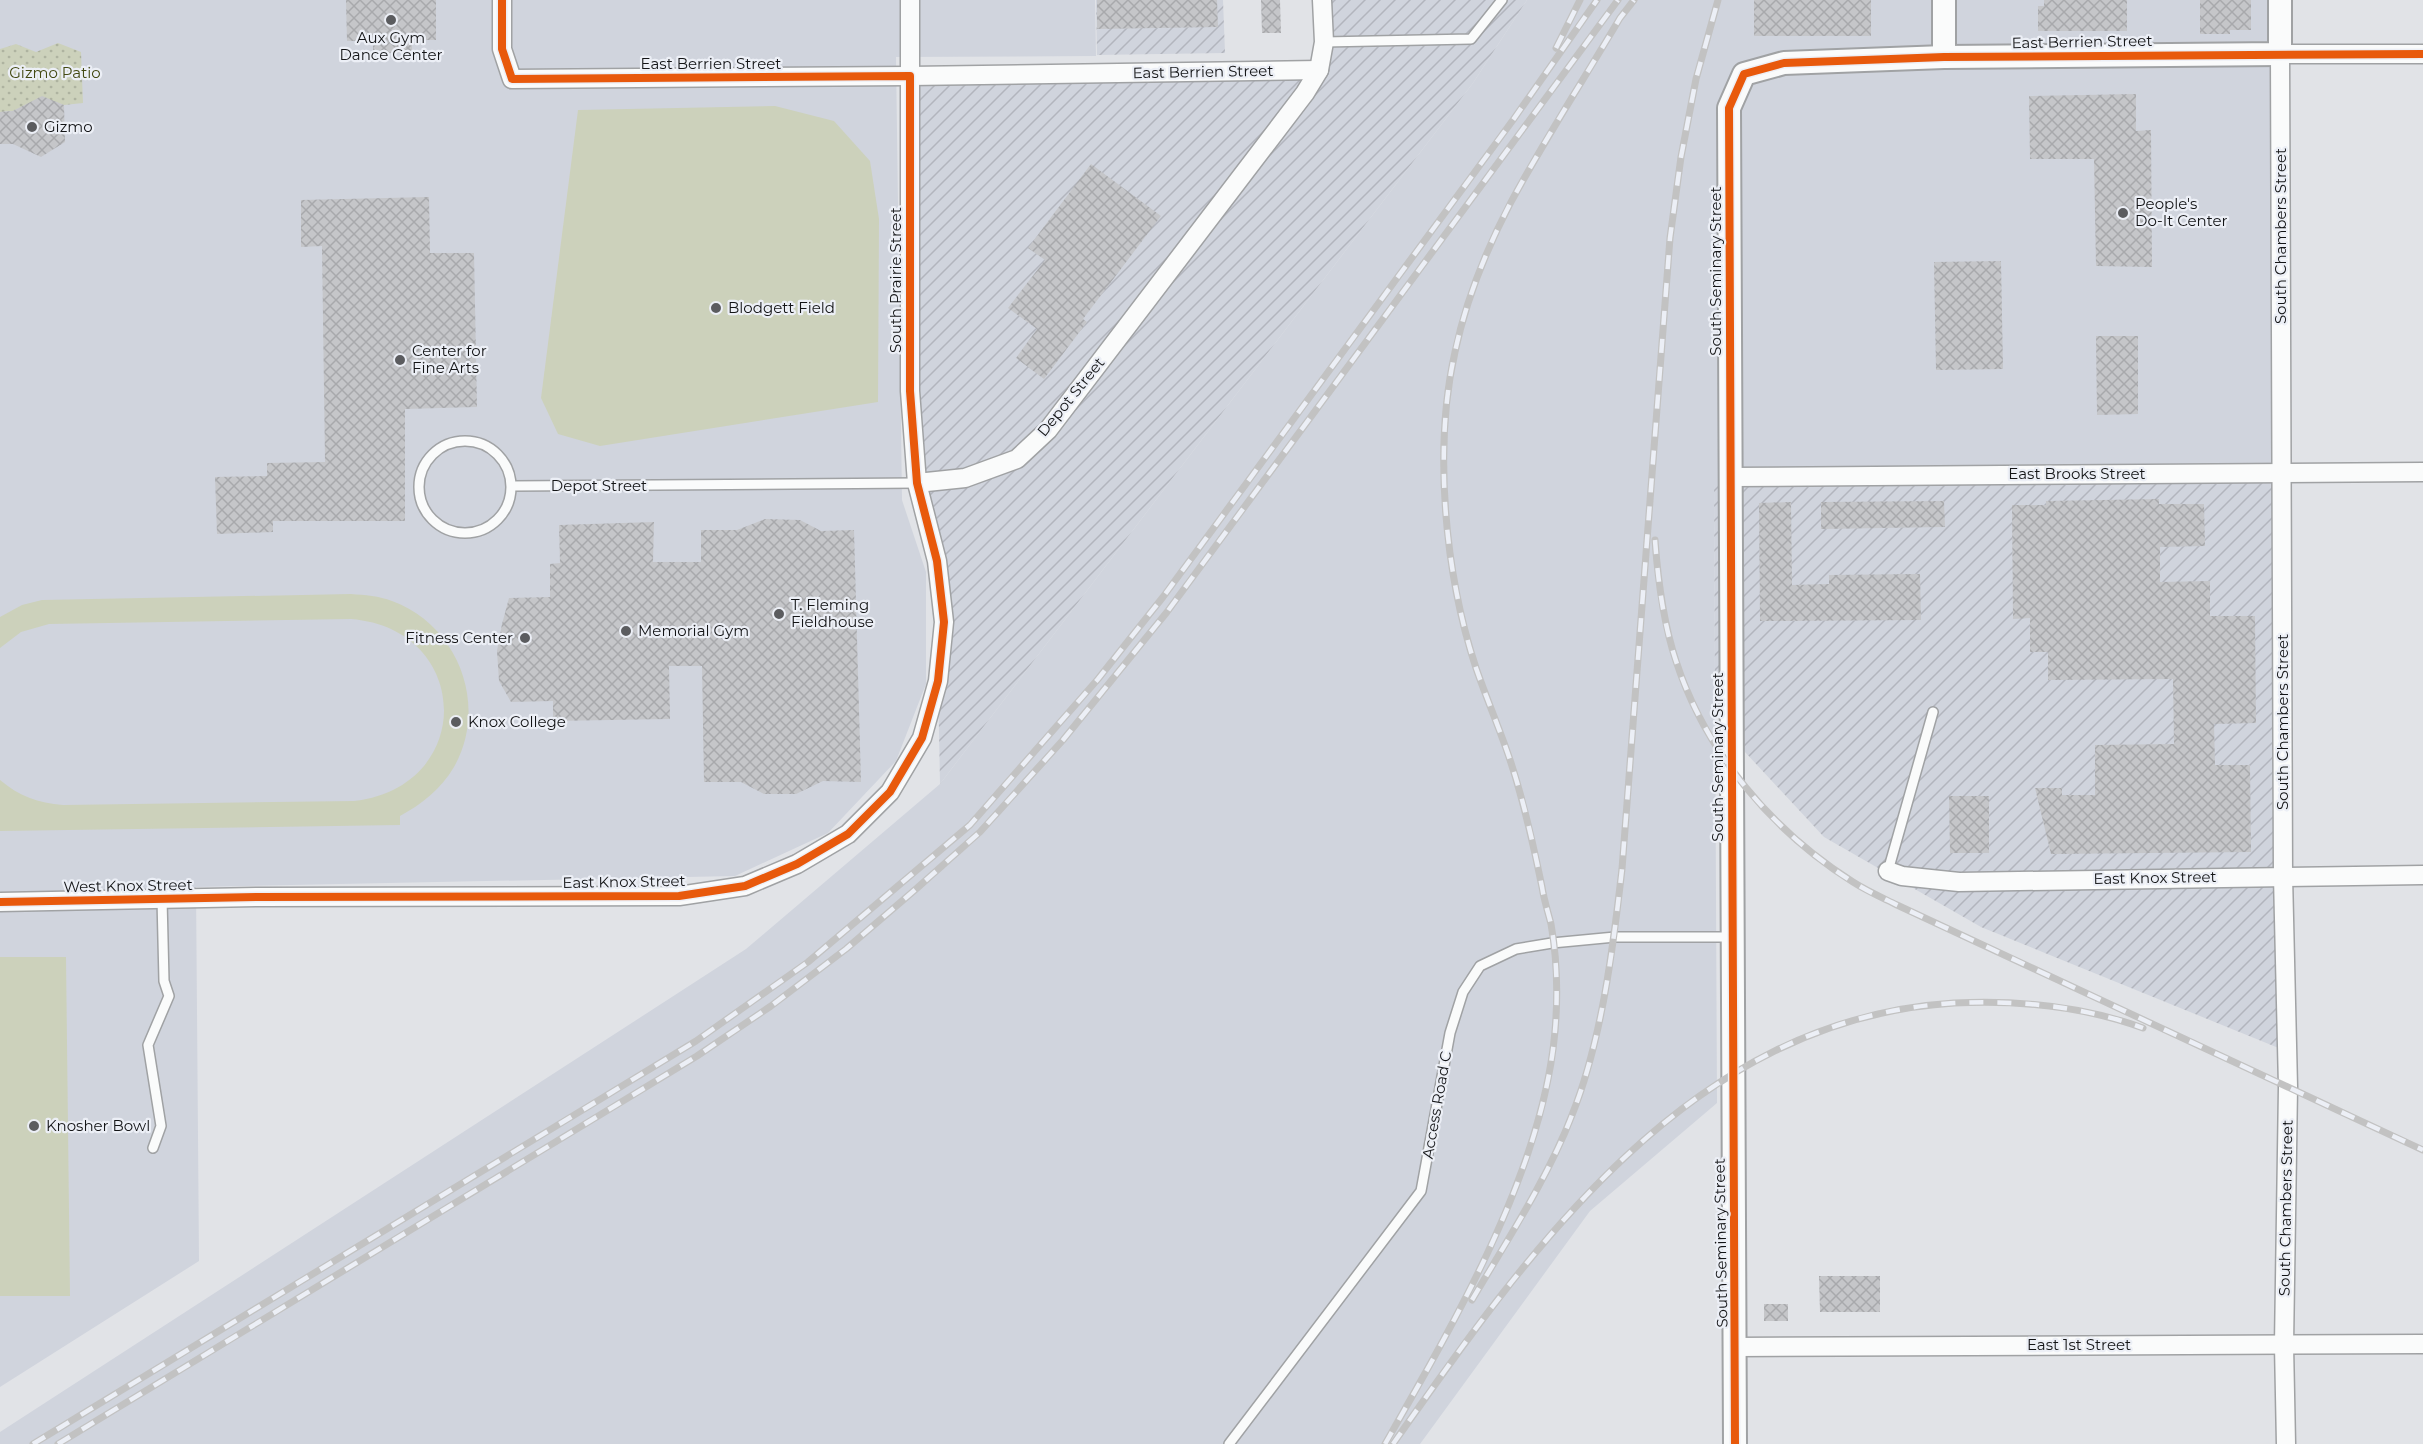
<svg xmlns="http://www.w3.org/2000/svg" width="2423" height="1444" font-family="Montserrat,sans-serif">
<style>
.built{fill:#d0d4dd}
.industrial{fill:url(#industrial-furrows)}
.grass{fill:#ccd1bb}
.park{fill:url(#park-dots)}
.building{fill:url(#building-cross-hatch)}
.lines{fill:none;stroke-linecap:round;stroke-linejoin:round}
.service-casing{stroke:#a0a2a4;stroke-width:12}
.minor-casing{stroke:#a0a2a4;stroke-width:21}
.tertiary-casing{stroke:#a0a2a4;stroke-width:26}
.service{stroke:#fafbfb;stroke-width:9}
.minor{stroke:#fafbfb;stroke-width:18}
.tertiary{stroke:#fafbfb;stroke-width:22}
.rail-casing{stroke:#c2c2c2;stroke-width:7}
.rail{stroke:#eceff6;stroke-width:4.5;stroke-dasharray:14;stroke-linecap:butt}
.cycleway-casing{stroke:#eceff6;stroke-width:11}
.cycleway{stroke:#e8590c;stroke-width:8}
.poi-dot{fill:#5b5c5f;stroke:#eceff6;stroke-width:2}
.labels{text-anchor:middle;stroke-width:4.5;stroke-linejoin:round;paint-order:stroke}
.poi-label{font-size:15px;fill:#131416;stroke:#eceff6;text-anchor:start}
.street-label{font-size:15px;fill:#131416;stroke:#eceff6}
.park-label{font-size:15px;fill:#434911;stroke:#eceff6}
</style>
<defs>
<pattern id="industrial-furrows" width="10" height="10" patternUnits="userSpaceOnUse" patternTransform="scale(1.5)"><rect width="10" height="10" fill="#d0d4dd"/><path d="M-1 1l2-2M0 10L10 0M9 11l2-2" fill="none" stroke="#b2b5bd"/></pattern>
<pattern id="park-dots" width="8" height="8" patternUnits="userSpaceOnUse" patternTransform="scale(1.5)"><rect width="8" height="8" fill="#ccd1bb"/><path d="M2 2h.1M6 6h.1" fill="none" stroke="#aeb3a0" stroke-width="1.8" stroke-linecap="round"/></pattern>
<pattern id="building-cross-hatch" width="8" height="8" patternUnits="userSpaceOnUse" patternTransform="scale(1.5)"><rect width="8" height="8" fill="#c5c6c9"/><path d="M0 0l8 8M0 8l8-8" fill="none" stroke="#a8a9ac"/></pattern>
</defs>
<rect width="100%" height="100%" fill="#e1e3e7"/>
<g class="built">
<polygon points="0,0 1095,0 1096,56 896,57 902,500 926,572 926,684 896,761 828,833 735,876 196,887 199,1261 0,1387"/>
<polygon points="1527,0 2280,0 2282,472 1714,477 1717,1103 1590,1211 1420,1444 0,1444 0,1432 746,949 940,784 1473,83"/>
</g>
<g class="industrial">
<polygon points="1096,0 1223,0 1225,53 1097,55"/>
<polygon points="1322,0 1527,0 1473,83 940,784 938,681 944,622 917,483 910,76 1319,70"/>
<polygon points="2282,472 2286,1051 1981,927 1824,837 1731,737 1715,705 1714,477"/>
</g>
<g class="grass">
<polygon points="775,106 834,121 870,161 879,219 878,402 600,446 558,434 541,398 578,110"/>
<path d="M 351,594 C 365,595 379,596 392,601 C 458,625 489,705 454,767 C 441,789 422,804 400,816 L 400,825 L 0,831 L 0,780 C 19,796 38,803 63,805 L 354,801 C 476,787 473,629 351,619 L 49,624 L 21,632 L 0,648 L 0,617 L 22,605 L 42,600 Z"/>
<polygon points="0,957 66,957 70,1296 0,1296"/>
</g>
<polygon class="park" points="58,43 81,52 83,103 64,105 42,97 13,111 0,112 0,49 16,44 36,52"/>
<g class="building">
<polygon points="346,0 436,0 436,40 412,40 412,53 373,53 373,41 347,41"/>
<polygon points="1097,0 1217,0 1218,27 1097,29"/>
<polygon points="1261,0 1280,0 1281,33 1262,33"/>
<rect x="1754" y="0" width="117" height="36"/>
<polygon points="2044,0 2127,0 2127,31 2038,31 2038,6 2044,6"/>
<polygon points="2200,0 2251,0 2251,30 2230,30 2230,34 2200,34"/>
<polygon points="2136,94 2136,131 2151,130 2152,267 2096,266 2094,159 2030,159 2029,96"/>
<polygon points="42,96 64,105 65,142 41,157 13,144 0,144 0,112 13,111"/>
<polygon points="1091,164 1161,216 1083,319 1087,322 1044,379 1016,358 1037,329 1008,308 1045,260 1028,248"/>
<polygon points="429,197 430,253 474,253 477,407 405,409 405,521 273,521 273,532 217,534 215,477 267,476 267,463 325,462 322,246 301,247 301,200"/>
<polygon points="2001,261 2003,369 1936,370 1934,262"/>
<polygon points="2096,336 2138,336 2138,414 2097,415"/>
<polygon points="2159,499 2159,504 2204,504 2205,546 2160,547 2160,582 2210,581 2210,616 2255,616 2256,723 2214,724 2215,765 2250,765 2251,852 2051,854 2035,788 2062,788 2062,795 2095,795 2095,745 2174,744 2173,679 2048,680 2048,652 2030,652 2030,618 2013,619 2012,505 2046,505 2046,501"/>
<polygon points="1944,501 1945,527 1821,529 1821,502"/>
<polygon points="1791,502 1792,585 1829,584 1829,575 1920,574 1921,620 1760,621 1759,503"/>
<polygon points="765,519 800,520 821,531 854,530 861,782 823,781 796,794 764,794 741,782 704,782 702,666 669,666 670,719 553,721 553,701 511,702 499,681 497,651 502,624 509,598 550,597 550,564 560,563 559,525 654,522 653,562 701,562 701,530 737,530"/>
<polygon points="1949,796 1989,796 1989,853 1950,853"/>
<polygon points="1819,1276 1880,1276 1880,1312 1820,1312"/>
<rect x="1764" y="1304" width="24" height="17"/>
</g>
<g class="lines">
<g class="service-casing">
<g id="service">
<polyline points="1324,42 1471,39 1502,0"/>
<circle cx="465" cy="487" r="46"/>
<polyline points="512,486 917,483"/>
<polyline points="1888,871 1933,712"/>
<polyline points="153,1148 161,1126 148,1045 169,996 164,981 162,899"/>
<polyline points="1229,1444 1421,1191 1450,1033 1463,992 1480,966 1516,949 1552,943 1615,937 1731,937"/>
</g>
</g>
<g class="minor-casing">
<g id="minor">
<polyline points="502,0 502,49 512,79 910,76 1319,70"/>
<polyline points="1731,477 2423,472"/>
<polyline points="917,483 965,478 1017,459 1048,430 1305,93 1319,70 1324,42 1322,0"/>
<polyline points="1888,871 1902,876 1959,882 2423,875"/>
<polyline points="0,902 257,897 679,896 745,886 797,864 848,834 890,792 922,738 938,681 944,622 937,561 917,483 910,391 910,0"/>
<polyline points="1736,1347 2423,1344"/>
<polyline points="2286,1444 2284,1345 2288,1087 2283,876 2280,54 2423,54"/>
</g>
</g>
<g class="tertiary-casing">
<g id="tertiary">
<polyline points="1944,0 1944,57"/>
<polyline points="1735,1444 1729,108 1744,74 1784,63 1944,57 2280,54 2280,0"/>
</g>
</g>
<use href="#service" class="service"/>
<use href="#minor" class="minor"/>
<use href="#tertiary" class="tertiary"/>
<g class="rail-casing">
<g id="rail">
<polyline points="1556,48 1580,0"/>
<path d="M 1655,540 C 1658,581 1663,622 1676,661 C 1706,753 1772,831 1853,882 C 1867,891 1883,898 1897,905 L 2423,1150"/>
<path d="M 1472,1300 C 1506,1242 1548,1178 1572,1115 C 1602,1040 1613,948 1622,869 L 1670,238 L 1681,157 L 1696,79 L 1718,0"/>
<polyline points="33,1444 696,1041 808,962 970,825 1098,679 1163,597 1513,120 1597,0"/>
<polyline points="58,1444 697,1056 771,1006 846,949 916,889 980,832 1063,740 1167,612 1618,0"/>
<path d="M 1385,1444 C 1454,1323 1543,1171 1555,1031 C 1558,996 1557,958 1551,924 C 1548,912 1544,900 1542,887 C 1533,843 1523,797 1508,754 C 1498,725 1486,697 1476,668 C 1445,574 1433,449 1455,352 C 1466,300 1487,248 1511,202 C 1545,139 1584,79 1620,18 L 1634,0"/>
<path d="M 1393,1444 C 1531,1247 1691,1019 1954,1003 C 2017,1000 2083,1006 2143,1028"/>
</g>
</g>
<use href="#rail" class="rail"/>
<g class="cycleway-casing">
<g id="cycleway">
<polyline points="0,902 257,897 679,896 745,886 797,864 848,834 890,792 922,738 938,681 944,622 937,561 917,483 910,391 910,76 512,79 502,49 502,0"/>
<polyline points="1735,1444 1729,108 1744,74 1784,63 1944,57 2423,54"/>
</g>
</g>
<use href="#cycleway" class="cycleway"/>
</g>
<g class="poi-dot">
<circle cx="391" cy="20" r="6"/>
<circle cx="32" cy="127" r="6"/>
<circle cx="2123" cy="213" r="6"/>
<circle cx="716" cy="308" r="6"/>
<circle cx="400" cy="360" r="6"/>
<circle cx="779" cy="614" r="6"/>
<circle cx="626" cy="631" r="6"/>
<circle cx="525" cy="638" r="6"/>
<circle cx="456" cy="722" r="6"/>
<circle cx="34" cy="1126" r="6"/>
</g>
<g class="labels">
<g class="poi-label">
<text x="391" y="43" text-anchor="middle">Aux Gym<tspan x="391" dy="17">Dance Center</tspan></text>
<text x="44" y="132">Gizmo</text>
<text x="2135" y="209">People's<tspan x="2135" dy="17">Do-It Center</tspan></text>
<text x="728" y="313">Blodgett Field</text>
<text x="412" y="356">Center for<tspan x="412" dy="17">Fine Arts</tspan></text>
<text x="791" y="610">T. Fleming<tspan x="791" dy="17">Fieldhouse</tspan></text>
<text x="638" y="636">Memorial Gym</text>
<text x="513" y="643" text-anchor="end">Fitness Center</text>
<text x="468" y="727">Knox College</text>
<text x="46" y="1131">Knosher Bowl</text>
</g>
<g class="street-label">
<text transform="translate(2082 42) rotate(-1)" y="5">East Berrien Street</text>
<text x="711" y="69">East Berrien Street</text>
<text transform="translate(1203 72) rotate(-1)" y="5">East Berrien Street</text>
<text transform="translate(2281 236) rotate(-90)" y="5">South Chambers Street</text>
<text transform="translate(1716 271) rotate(-90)" y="5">South Seminary Street</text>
<text transform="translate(896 280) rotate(-90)" y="5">South Prairie Street</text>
<text transform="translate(1071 397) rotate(-51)" y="5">Depot Street</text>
<text x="2077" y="479">East Brooks Street</text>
<text x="599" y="491">Depot Street</text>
<text transform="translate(2283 722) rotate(-90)" y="5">South Chambers Street</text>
<text transform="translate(1718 757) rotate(-90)" y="5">South Seminary Street</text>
<text transform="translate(2155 878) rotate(-1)" y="5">East Knox Street</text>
<text transform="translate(624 882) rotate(-1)" y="5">East Knox Street</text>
<text transform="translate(128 886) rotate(-1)" y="5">West Knox Street</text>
<text transform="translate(1437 1105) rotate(-80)" y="5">Access Road C</text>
<text transform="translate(2286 1208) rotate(-89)" y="5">South Chambers Street</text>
<text transform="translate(1721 1243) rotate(-91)" y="5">South Seminary Street</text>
<text x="2079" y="1350">East 1st Street</text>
</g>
<g class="park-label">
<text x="55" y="78">Gizmo Patio</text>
</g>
</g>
</svg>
